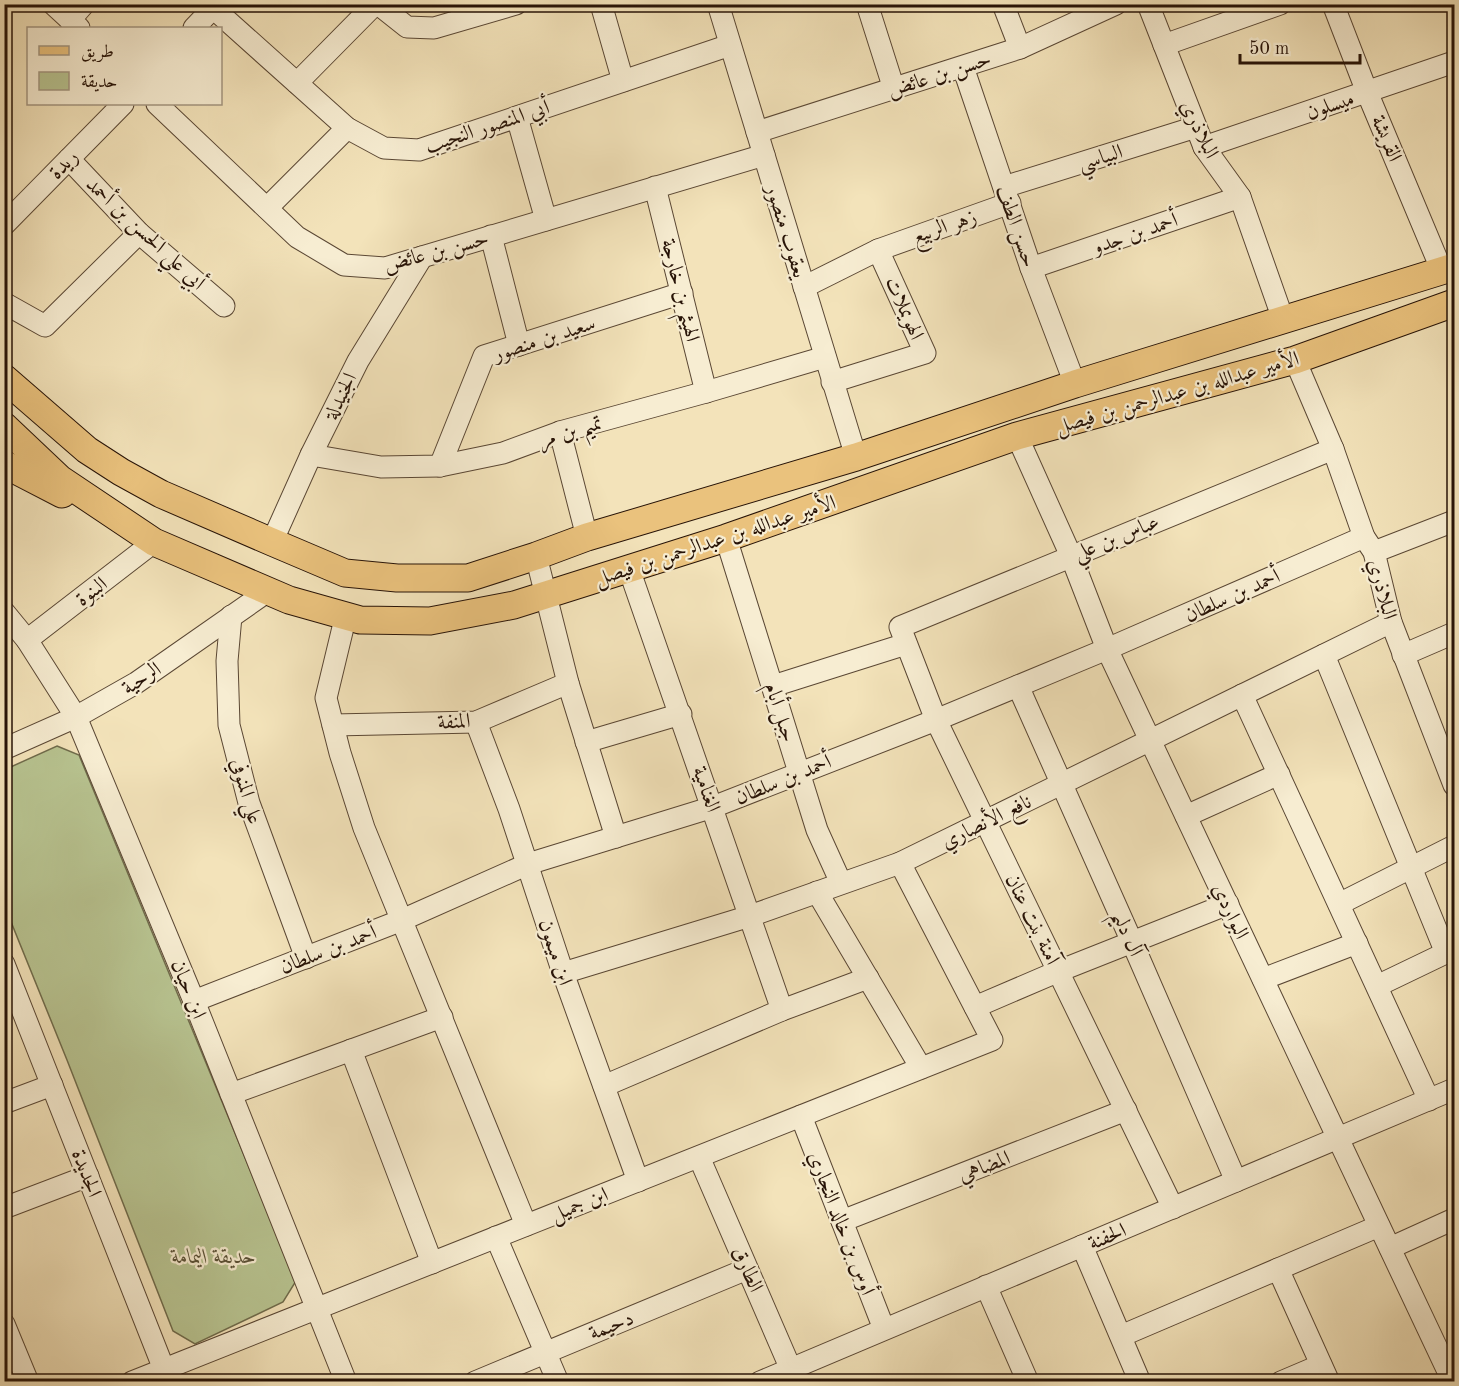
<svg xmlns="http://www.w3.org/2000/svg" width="1459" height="1386" font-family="'Old Standard TT',Amiri,serif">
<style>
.green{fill:#b8c491;stroke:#706c4c;stroke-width:1.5}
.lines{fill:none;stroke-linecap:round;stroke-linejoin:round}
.minor-casing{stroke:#5a4734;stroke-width:23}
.major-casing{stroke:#271307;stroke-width:29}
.minor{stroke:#f7edd2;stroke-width:21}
.major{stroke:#eac27d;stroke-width:27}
.labels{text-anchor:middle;stroke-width:4.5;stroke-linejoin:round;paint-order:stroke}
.street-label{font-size:21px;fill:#271307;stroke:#f7edd2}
.park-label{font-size:21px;font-style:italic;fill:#5a5137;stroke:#f7edd2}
</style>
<rect width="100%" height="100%" fill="#f3e3ba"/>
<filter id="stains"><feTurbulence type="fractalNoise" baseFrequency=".00333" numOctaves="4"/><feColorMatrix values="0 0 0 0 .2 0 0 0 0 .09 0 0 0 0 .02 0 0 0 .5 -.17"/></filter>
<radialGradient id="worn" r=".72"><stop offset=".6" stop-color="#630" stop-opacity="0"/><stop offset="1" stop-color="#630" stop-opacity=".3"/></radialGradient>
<polygon class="green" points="57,746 79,755 296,1281 283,1302 195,1344 173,1331 67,1060 5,907 4,770"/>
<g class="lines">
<g class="minor-casing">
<g id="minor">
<polyline points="53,4 79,28"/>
<polyline points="378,4 407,27 434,28 516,4"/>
<polyline points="601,4 623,81"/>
<polyline points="718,4 856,457"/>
<polyline points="867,4 894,89"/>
<polyline points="1003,4 1020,48"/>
<polyline points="1148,4 1204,147 1240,197 1283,319"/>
<polyline points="1333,4 1367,92 1442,271"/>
<polyline points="213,8 347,128 384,148 419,150 730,45"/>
<polyline points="70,20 84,4"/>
<polyline points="194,28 217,4"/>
<polyline points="1164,45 1280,4"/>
<polyline points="963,67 1031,268 1075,384"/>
<polyline points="297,83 375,4"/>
<polyline points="157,104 297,237 344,265 385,268 764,155"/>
<polyline points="517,117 546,220"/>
<polyline points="757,132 1020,48 1116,4"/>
<polyline points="1204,147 1454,62"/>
<polyline points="69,159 139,233 224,306"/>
<polyline points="655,187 706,392"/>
<polyline points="1004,187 1196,127"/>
<polyline points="267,208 347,128"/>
<polyline points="4,225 123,104"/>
<polyline points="491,236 519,345"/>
<polyline points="878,250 1010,203"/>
<polyline points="1031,268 1240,197"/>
<polyline points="804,287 878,250 925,353 832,382"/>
<polyline points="4,303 45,326 139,233"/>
<polyline points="1295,360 1333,449 1364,537 1374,552 1391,622 1454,785"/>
<polyline points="560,432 587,537"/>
<polyline points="1017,436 1071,556 1107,649 1453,1382"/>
<polyline points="311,455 381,467 440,466 503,453 560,432 706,392 825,357"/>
<polyline points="440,466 484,356 682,293"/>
<polyline points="726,538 817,830 841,883"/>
<polyline points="272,542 311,455 358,361 422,257"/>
<polyline points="1374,552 1454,521"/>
<polyline points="536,556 568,683 616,837"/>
<polyline points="629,569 782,1010"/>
<polyline points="4,612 27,640 76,717 194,1001 346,1382"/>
<polyline points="346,615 326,698 340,753 364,828 526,1225"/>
<polyline points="231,616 227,661 229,725 249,803 306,958"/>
<polyline points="27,640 154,542"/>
<polyline points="1324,655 1446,953"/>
<polyline points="1403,655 1454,633"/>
<polyline points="773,686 906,644"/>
<polyline points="1018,686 1132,942 1236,1181"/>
<polyline points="1242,695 1429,1100"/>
<polyline points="476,722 509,809 563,973 638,1181"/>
<polyline points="333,725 476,722 568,683"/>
<polyline points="586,742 681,714"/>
<polyline points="4,749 76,717 136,683 268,591"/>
<polyline points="1186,816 1279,774"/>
<polyline points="817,892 921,1068"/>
<polyline points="1339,904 1454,846"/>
<polyline points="4,964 169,1382"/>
<polyline points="563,973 750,916 900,863 1391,622"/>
<polyline points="1263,979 1357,943"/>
<polyline points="1377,986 1454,949"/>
<polyline points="194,1001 402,920 528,864 713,807 936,720 1107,649 1364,537"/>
<polyline points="975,1007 1059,971 1228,904"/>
<polyline points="351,1050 432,1263"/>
<polyline points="604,1086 782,1010 868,978"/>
<polyline points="231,1094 442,1017"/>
<polyline points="4,1103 52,1085"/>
<polyline points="801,1116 884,1329"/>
<polyline points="699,1157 796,1381"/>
<polyline points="4,1208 88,1176"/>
<polyline points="1173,1208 936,720 900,627 1333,449"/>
<polyline points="842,1221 1126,1110"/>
<polyline points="496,1237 558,1382"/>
<polyline points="1082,1246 1140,1382"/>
<polyline points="1390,1248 1454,1219"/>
<polyline points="1278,1269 1329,1382"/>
<polyline points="986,1286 1028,1382"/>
<polyline points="4,1324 28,1382"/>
<polyline points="1121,1336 1379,1226"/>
<polyline points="132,1382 992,1040 900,863"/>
<polyline points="475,1382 747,1269"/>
<polyline points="760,1382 1454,1089"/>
<polyline points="1281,1382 1321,1365"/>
</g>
</g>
<g class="major-casing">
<g id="major">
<polyline points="4,378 87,450 121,472 161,494 272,542 345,573 397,578 468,578 536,556 587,537 856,457 1075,384 1454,267"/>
<polyline points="4,426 60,479 154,542 289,600 360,620 430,621 514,605 726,538 1017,436 1295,360 1454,303"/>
<polyline points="4,464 62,494"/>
</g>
</g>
<use href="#minor" class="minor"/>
<use href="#major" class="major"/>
</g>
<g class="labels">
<g class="street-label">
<text transform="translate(939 74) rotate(-18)" y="7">حسن بن عائض</text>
<text transform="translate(1330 105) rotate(-19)" y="7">ميسلون</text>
<text transform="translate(487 126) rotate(-18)" y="7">أبي المنصور النجيب</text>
<text transform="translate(1200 129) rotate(64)" y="7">البلاذري</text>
<text transform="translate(1387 138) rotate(67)" y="7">القريشة</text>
<text transform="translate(1100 157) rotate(-17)" y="7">البياسي</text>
<text transform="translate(63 164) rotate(-46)" y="7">ريدة</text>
<text transform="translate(944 226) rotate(-19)" y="7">زهر الربيع</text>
<text transform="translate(1017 226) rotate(71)" y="7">حسن الطف</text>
<text transform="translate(787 231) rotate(73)" y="7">يعقوب منصور</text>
<text transform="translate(146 233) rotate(43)" y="7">أبي علي الحسن بن أحمد</text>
<text transform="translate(1135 233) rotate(-19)" y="7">أحمد بن جدو</text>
<text transform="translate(436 251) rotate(-15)" y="7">حسن بن عائض</text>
<text transform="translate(681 290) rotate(76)" y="7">الهيثم بن خارجة</text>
<text transform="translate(905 308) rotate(66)" y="7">الهويملات</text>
<text transform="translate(544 338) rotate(-18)" y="7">سعيد بن منصور</text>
<text transform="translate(1177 392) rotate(-16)" y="7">الأمير عبدالله بن عبدالرحمن بن فيصل</text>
<text transform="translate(340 396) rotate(-64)" y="7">الجنيدلة</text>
<text transform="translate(570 431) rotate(-17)" y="7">تميم بن مر</text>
<text transform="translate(1116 537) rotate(-22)" y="7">عباس بن علي</text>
<text transform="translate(715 540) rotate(-18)" y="7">الأمير عبدالله بن عبدالرحمن بن فيصل</text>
<text transform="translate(1383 589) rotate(75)" y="7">البلاذري</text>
<text transform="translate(91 591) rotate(-37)" y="7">البنوة</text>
<text transform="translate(1232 595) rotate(-24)" y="7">أحمد بن سلطان</text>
<text transform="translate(141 678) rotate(-33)" y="7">الرحية</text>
<text transform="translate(781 712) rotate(72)" y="7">جبل أبام</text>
<text transform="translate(454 721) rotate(-3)" y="7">المنفة</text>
<text transform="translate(783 779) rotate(-22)" y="7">أحمد بن سلطان</text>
<text transform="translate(707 789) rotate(71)" y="7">الغنامية</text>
<text transform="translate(247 791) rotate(74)" y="7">علي المنوفي</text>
<text transform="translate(986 821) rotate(-26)" y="7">نافع الأنصاري</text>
<text transform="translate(1231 911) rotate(65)" y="7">البواردي</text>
<text transform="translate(1033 919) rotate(64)" y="7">آمنة بنت عنان</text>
<text transform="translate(1128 933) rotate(66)" y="7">آل دليم</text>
<text transform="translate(328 949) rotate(-21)" y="7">أحمد بن سلطان</text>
<text transform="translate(556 952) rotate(72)" y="7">ابن ميمون</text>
<text transform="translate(189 989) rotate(68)" y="7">ابن حيان</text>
<text transform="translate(984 1166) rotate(-21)" y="7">المضاهي</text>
<text transform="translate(87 1173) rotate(69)" y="7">الجديدة</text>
<text transform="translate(579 1204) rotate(-22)" y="7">ابن جميل</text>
<text transform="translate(842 1223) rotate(69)" y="7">أوس بن خالد النجاري</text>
<text transform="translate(1107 1236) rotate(-23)" y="7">الحفنة</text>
<text transform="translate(748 1269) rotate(66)" y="7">الطارق</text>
<text transform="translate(611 1325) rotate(-22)" y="7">دحيمة</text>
</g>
<g class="park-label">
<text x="214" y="1263">حديقة اليمامة</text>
</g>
</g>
<rect width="1459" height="1386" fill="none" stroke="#f3e3ba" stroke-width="24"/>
<rect x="6" y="6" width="1447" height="1374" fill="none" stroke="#271307" stroke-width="3"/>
<rect x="12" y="12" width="1435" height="1362" fill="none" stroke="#271307" stroke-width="1.5"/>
<rect x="27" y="27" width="195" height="78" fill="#f7edd2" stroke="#a49681" stroke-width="1.5"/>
<rect x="39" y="46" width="30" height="9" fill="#eac27d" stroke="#a49681" stroke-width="1.5"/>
<text x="81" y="57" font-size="18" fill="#271307">طريق</text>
<rect x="39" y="72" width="30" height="18" fill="#b8c491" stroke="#a49681" stroke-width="1.5"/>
<text x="81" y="87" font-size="18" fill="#271307">حديقة</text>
<path d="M1240 54v9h120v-9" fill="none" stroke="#271307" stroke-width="3"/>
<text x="1249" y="54" font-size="18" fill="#271307" stroke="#f7edd2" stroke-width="4.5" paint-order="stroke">50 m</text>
<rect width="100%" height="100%" filter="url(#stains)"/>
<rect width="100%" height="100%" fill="url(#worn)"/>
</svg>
